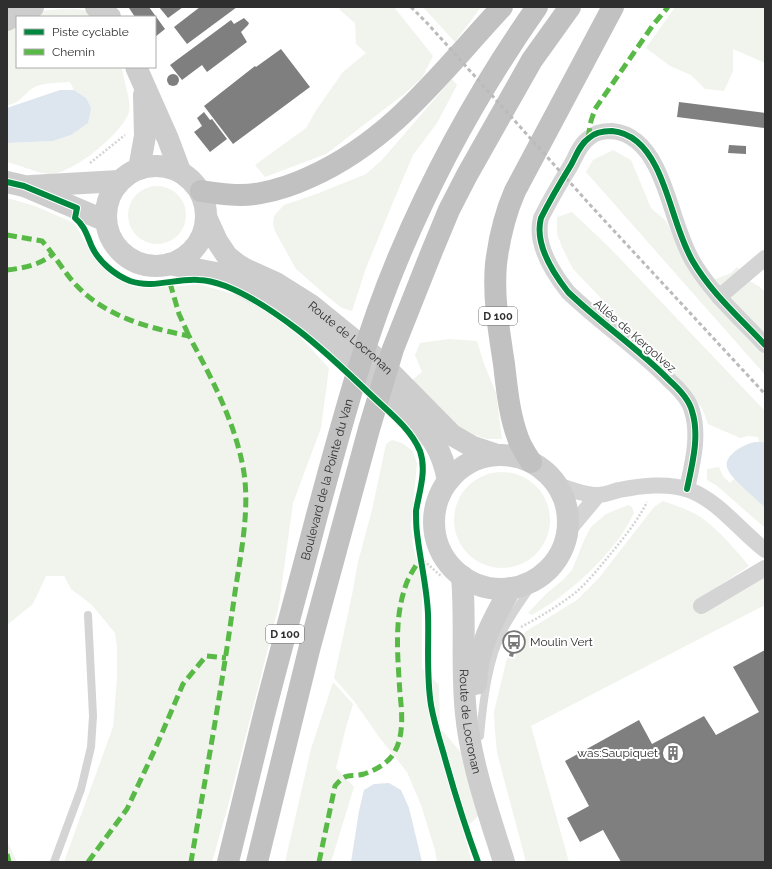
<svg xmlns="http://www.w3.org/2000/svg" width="772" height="869" font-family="Raleway,sans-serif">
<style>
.green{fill:#f0f4ed}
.water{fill:#dde5ef}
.building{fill:#7f7f7f}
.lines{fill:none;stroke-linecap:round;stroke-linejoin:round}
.path{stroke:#d4d4d4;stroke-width:2.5;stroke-dasharray:2 2;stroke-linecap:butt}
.lane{stroke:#d4d4d4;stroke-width:8}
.street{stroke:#d4d4d4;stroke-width:16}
.secondary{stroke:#cdcdcd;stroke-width:22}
.highway{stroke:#c1c1c1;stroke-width:22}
.rail{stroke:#bbb;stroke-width:3;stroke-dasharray:4 3;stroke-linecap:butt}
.quiet{stroke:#58b947;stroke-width:5;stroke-dasharray:10 5;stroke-linecap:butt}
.cycleway-casing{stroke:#fff;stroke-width:8}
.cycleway{stroke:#00873e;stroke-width:6}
.labels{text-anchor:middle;stroke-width:4;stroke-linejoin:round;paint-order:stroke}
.shield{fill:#fff;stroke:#6d6d6d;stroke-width:1}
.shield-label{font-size:11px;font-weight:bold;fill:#2f2f2f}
.street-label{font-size:12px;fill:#2f2f2f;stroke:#fff}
.poi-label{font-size:12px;fill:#2f2f2f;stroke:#fff;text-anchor:start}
</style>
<rect width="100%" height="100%" fill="#fff"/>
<g class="green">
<path d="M 7,7 L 45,7 L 40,11 C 61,9 82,5 100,17 L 17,17 L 17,67 L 122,67 C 123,78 132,104 129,112 C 123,133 70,176 49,174 C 37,173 19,165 7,162 L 7,143 L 53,141 L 71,135 L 86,98 L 74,90 L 70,82 C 60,83 42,82 33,88 C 23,94 20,104 7,105 Z"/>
<polygon points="339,7 394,7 433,56 422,78 404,94 326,154 265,177 255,165 306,128 317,109 343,72 366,53 356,44 355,23 340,10"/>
<polygon points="423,7 481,7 455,42"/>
<polygon points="675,7 765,7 765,63 733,49 733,71 724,91 705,89 691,75 670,66 646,48"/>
<polygon points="452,79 457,85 437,123 413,155 391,207 366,268 352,311 342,308 328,297 296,269 275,231 273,224 274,216 284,205 319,193 366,174 381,161"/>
<polygon points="613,150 631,160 651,208 666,221 674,238 711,281 731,273 737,267 748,280 760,287 765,292 765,375 586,172 593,160"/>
<circle cx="157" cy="215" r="29"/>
<polygon points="7,198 35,206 74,223 92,254 117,278 138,287 181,286 198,284 244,297 290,326 329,368 321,428 293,503 279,605 228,806 212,862 64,862 113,727 117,678 117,647 115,633 92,605 71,589 64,576 46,576 33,604 7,625"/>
<polygon points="572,212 609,247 765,411 765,449 759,442 758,437 748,436 740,438 708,424 702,408 639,338 573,269 562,247 557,234 557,217"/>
<polygon points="449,339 477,341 484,364 496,393 502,439 487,439 463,431 411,381 422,372 415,355 420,343"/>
<polygon points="392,440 402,443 413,451 417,464 411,525 413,547 422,579 422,668 439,685 440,728 463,755 480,814 463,831 472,862 437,862 435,850 421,805 407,772 379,737 354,701 334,678 352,595 358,562 372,510 386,444"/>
<polygon points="719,467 723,476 730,483 742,471 765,501 765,528 716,485 707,480 707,469"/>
<circle cx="502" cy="520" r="48"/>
<path d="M 663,501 C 677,506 694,511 706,521 C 722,534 736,550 749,566 L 696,601 L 765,576 L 765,605 L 531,726 L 569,862 L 526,862 L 497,753 L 495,731 L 494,712 L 507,658 L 515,659 L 519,645 L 525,632 L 577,600 L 599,578 L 654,507 Z"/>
<path d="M 628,505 L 632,507 L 634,513 C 629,522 624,532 618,540 C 594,570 566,596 532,615 L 528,613 L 546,594 L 563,580 L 572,570 L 585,538 L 591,527 L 606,514 Z"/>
<polygon points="333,682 353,704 346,727 336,768 354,787 331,862 285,862 311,749"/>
<polygon points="7,841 17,862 7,862"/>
</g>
<g class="water">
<polygon points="60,90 74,90 86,98 91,108 88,123 71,135 53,141 7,143 7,108"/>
<path d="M 755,442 L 762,442 L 765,444 L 765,507 C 757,500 731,478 728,470 C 721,456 744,444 755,442 Z"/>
<polygon points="389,783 401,790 409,808 422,862 351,862 359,811 364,790 374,784"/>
</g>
<g class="building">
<polygon points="131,7 149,7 165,29 155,37 155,17 135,17 129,8"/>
<polygon points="159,7 183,7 168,18"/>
<polygon points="200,7 237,7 187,44 174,27"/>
<polygon points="244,18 249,23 248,25 241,32 247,42 207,72 202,65 182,80 170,65 231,20 234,24"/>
<polygon points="281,49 310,87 233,144 204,106 255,66 256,67"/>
<circle cx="173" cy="80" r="6"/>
<polygon points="679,102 765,113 765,128 677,117"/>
<polygon points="204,112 210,120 212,119 227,139 210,152 194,132 202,126 197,118"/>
<polygon points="729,145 746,146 746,154 728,153"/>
<polygon points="511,648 515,649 513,657 509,656"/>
<polygon points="765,650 765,862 621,862 603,830 580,842 567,818 589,806 565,761 639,720 652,744 704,716 716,735 759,712 733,667"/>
</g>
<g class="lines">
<g class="path">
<polyline points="90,163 125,135"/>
<path d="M 87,234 C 100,268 126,288 163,283"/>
<path d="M 422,463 C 423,480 418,495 416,512 C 415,528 418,543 421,558 L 442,577"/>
<path d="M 521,627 C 540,617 558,606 575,593 C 587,583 598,569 608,557 C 622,540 637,522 647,502"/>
</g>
<g class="lane">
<path d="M 480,736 C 483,702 488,658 504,629 C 513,612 525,596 536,580"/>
<polyline points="54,862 81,789 91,747 93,716 88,615"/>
</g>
<g class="street">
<polyline points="719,297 765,258"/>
<path d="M 556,484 C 569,489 584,495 598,495 C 604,495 612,492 619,490 C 640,486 667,482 689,490 C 719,501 740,531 765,550"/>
<path d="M 687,489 C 692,465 700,436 692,411 C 689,399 678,388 669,380 C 638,348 600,323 568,292 C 553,273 534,244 541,218 C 550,200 560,183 571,165 C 576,156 580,144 589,138 C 595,132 603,131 612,131 C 634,133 647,149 656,167 C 671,197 676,231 692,260 C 711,293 740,318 765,345"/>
<polyline points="568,531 598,495"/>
<polyline points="701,606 765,568"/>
</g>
<g class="secondary">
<polyline points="96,7 110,17"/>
<polyline points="7,20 33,7"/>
<polyline points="136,67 168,139 180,171"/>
<circle cx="156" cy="216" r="50"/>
<polyline points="139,169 145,136 144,95"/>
<polyline points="7,182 24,186 106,221"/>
<polyline points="31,186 119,181"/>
<path id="s1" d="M 207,219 L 217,241 L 227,256 L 237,264 L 245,269 L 276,283 L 311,305 L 376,358 L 452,435 L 473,447 L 497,455"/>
<path d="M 169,264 L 216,273 L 226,277 L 277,305 L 328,340 L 409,413 C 432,437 442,448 448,481"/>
<circle cx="501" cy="522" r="67"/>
<path id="s2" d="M 462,576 C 466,622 461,668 466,714 C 471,764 489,814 504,862"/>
<path d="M 476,684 C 477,648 493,619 511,588"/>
</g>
<g class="highway">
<path d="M 201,191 C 220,194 241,197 261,193 C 278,190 295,184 310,177 C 393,140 442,71 502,7"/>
<path d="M 531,462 C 526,454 521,447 518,438 C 509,414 507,389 504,364 C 499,331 493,297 496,264 C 499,239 505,214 515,191 L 613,7"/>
<path id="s3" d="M 228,862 C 240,813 252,764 264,715 C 281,648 300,581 317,515 C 341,427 364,339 399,256 C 436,168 483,84 537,7"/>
<polyline points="257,862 310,646 369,429 393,349 432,251 449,210 467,175 532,60 570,7"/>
</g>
<polyline class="rail" points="411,7 428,24 592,207 765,394"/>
<g class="quiet">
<polyline points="588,138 591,121 595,109 653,25 668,7"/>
<path d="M 7,235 L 42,241 C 55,255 64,273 78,287 C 107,317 149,328 189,336 C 211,377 234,420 243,467 C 251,509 240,557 234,599 C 222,687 206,774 191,862"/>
<path d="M 7,270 C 24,268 40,265 53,254"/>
<polyline points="170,283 179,314 189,336"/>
<polyline points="7,854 9,862"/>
<polyline points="88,862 127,809 156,747 183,684 206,656 226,658"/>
<path d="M 319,862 L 335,786 C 347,771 349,778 364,774 C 376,770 390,762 395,751 C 404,735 402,711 400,694 C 398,660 394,623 404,591 C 407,579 414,568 421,558"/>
</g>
<g class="cycleway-casing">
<g id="cycleway">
<path d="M 7,182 L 24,186 L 77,208 L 75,218 C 85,226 87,236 92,247 C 99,262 115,275 130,281 C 153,289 176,278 199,280 C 230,281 273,311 298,330 C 324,350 348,373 372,396 C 389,412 411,429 420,451 C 427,471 419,492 416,511 C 416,518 416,526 417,533 C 420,560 427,587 428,614 C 429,644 426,675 431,705 C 434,722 439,738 444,755 C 454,791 465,827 478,862"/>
<path d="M 687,489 C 692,465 700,436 692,411 C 689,399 678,388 669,380 C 638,348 600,323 568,292 C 553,273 534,244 541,218 C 550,200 560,183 571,165 C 576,156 580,144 589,138 C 595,132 603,131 612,131 C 634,133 647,149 656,167 C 671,197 676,231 692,260 C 711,293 740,318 765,345"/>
</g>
</g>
<use href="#cycleway" class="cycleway"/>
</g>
<defs>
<g id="bus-ring" transform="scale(1.15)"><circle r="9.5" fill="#fff" stroke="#787878" stroke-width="1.5"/><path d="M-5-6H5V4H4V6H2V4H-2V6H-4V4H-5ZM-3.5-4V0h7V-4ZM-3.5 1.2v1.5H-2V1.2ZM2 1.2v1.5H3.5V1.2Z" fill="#787878"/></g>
<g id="building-ring" transform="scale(1.15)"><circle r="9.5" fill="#fff" stroke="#787878" stroke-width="1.5"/><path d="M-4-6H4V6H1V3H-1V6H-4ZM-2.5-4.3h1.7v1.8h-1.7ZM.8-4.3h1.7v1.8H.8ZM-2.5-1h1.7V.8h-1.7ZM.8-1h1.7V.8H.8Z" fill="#787878"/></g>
</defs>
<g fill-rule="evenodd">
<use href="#bus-ring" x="514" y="642"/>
<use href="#building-ring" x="673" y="753"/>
</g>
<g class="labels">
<g class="shield">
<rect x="479" y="307" width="38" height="18" rx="3"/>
<rect x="266" y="625" width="38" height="18" rx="3"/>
</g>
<g class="shield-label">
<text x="498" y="320">D 100</text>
<text x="285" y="638">D 100</text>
</g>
<g class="street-label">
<text transform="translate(635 336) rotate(41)" y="4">Allée de Kergolvez</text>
<text dy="4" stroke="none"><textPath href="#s1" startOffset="191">Route de Locronan</textPath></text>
<text dy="4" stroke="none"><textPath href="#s3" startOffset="395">Boulevard de la Pointe du Van</textPath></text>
<text dy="4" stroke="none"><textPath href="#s2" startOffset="146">Route de Locronan</textPath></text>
</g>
<g class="poi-label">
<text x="530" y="646">Moulin Vert</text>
<text x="658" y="757" text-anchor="end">was:Saupiquet</text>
</g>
</g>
<rect width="772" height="869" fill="none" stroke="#2f2f2f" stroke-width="16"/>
<rect x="16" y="16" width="140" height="52" fill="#ffffff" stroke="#acacac"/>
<rect x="24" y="29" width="20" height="6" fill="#00873e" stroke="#acacac"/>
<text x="52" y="36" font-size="12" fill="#2f2f2f">Piste cyclable</text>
<rect x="24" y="49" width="20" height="6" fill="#58b947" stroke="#acacac"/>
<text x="52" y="56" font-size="12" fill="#2f2f2f">Chemin</text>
</svg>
